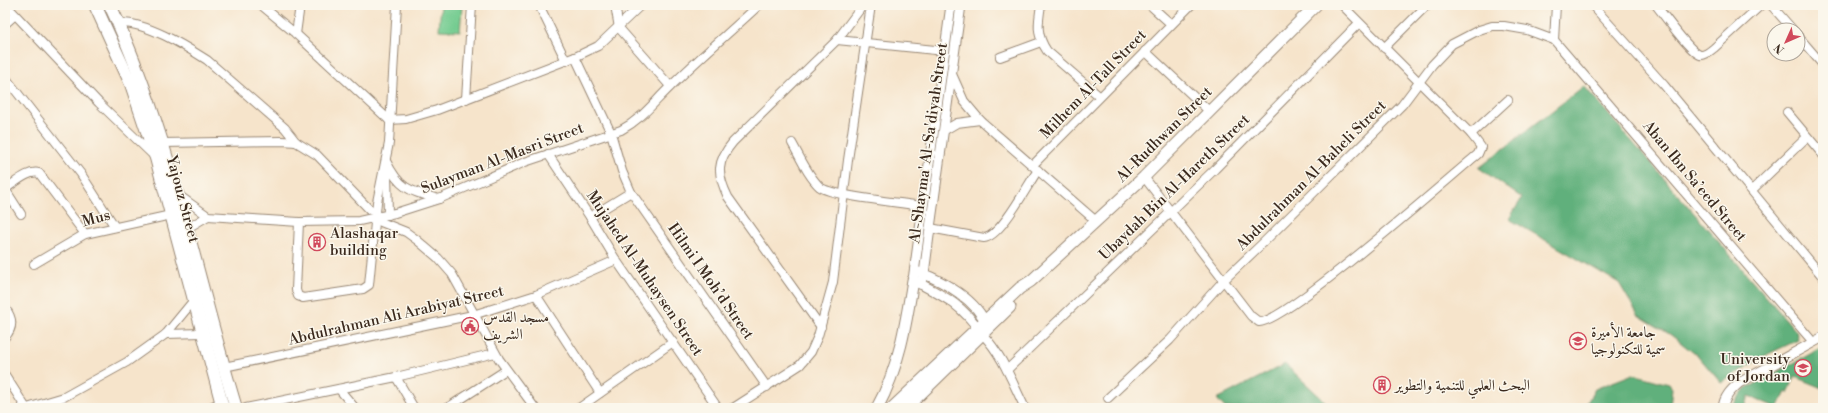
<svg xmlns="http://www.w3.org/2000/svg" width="1828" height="413" font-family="'Libre Bodoni',Amiri,serif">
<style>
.green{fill:#75cc91;stroke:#587b58}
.forest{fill:#60b07b;stroke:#4e6d4c}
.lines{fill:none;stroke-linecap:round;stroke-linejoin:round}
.minor-casing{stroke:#988774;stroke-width:10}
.tertiary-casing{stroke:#988774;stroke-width:11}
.secondary-casing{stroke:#988774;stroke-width:13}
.primary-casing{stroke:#988774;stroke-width:14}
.minor{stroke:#fff;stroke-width:8}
.tertiary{stroke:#fff;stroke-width:9}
.secondary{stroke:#fff;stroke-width:11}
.primary{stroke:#fff;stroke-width:12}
.labels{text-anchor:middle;stroke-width:3;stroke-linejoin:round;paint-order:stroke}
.street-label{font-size:15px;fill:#3b2a1e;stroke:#fbf7ec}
.poi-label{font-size:15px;fill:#3b2a1e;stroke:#fbf7ec;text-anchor:start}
</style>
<rect width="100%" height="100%" fill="#fbf7ec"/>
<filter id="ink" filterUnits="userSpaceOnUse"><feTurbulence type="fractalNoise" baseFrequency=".025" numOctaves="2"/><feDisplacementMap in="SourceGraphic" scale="8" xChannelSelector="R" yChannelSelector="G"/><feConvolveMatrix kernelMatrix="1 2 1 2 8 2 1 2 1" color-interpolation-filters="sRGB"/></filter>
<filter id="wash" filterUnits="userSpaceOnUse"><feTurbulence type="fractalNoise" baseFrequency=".012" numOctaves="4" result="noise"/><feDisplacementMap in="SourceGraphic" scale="16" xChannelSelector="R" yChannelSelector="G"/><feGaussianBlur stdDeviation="0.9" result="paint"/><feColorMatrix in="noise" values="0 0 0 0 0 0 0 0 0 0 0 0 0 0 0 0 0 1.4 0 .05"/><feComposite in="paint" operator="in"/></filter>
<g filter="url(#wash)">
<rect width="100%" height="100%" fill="#f6e4cb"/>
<polygon class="green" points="441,5 462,7 460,31 439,30"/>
<g class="forest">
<polygon points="1584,86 1796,331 1798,340 1766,355 1721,383 1699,357 1671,335 1638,315 1619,283 1509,219 1522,198 1479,168"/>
<polygon points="1823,347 1822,388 1795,377 1788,393 1786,392 1778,408 1749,396 1745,408 1734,408 1735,402 1744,390"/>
<polygon points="1285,364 1331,407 1256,408 1251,406 1247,408 1225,408 1217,399"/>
<polygon points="1633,374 1669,384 1672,388 1670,408 1584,408 1595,389"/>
</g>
</g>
<g filter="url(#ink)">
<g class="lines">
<g class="minor-casing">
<g id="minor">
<polyline points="6,5 99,103 154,156"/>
<polyline points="261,5 296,34 389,120"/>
<polyline points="539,5 566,61"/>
<polyline points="615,5 619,28 670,86"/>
<path d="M 1041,5 C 1038,23 1036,35 1047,51 L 1099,96"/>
<polyline points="1150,5 1171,24"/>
<polyline points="1592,5 1664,85 1823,277"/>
<path d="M 1656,5 C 1663,14 1690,52 1700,55 C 1705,56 1710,51 1714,48 L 1761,5"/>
<polyline points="1771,5 1793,30"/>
<path d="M 118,23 C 145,21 185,46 207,60 L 285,128 L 296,142 L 317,155 L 370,210"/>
<polyline points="5,24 15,15"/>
<polyline points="296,34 300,5"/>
<polyline points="1798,36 1823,65"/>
<polyline points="837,40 945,51"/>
<polyline points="1554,40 1556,5"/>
<polyline points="1384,48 1427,5"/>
<polyline points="1145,51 1209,111"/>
<polyline points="575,57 611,133 622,171 631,192 767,387"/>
<polyline points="1000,57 1041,42"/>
<polyline points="952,74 964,101 980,120 1096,221"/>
<polyline points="5,77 81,174 115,227"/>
<polyline points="466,99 472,5"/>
<polyline points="1787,112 1823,155"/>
<polyline points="389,120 406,119 437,110 575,57 598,46 641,5"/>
<polyline points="945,130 957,123 980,120"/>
<polyline points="1471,134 1508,100"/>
<polyline points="163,143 282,141 296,142"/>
<path d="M 792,143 C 800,157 808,176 820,187 C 831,196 904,203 922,206"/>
<polyline points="548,154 590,217 616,260 718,408"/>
<path d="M 386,161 C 400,190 410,191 439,199"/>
<polyline points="1033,165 1191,5"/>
<polyline points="387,172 388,215"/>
<path d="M 1144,177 L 1251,316 L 1259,322 C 1284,324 1449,178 1478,154 L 1481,147 L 1471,134 L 1342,5"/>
<path d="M 5,189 C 15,183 28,170 39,173 L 85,234"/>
<polyline points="5,189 21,214"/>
<polyline points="1752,190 1807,137"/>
<path d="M 177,194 L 208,216 L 299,222 L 359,221 L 395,213 L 439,199 L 525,162 L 621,130 C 642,119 654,102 671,86 C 699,58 730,32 759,5"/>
<polyline points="376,217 381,222 406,232 417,240 438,258 452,274 499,359 535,408"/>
<polyline points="590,217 631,192"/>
<polyline points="299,222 296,290 298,296 303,298 363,289 369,285 377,202 389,143 397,5"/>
<path d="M 930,228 L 984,238 C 1001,237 1028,184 1038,170"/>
<polyline points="186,229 208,216"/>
<polyline points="34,264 85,234 171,215"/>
<polyline points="536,295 600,393"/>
<path d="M 5,308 C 13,318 14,327 5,337"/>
<path d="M 821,327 L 728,197 C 717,174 716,162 733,142 L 837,40 L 863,5"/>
<polyline points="166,334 202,333"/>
<path d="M 983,335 C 1002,354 1013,384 1025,408"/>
<polyline points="224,367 473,315 536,295 616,260"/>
<polyline points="1007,370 1215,169 1359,23"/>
<polyline points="5,375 26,408"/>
<polyline points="396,377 414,408"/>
<polyline points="339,389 355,408"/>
<polyline points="1108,398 1170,340 1224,280 1265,241 1402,105 1432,65 1452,44 1479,30 1492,26 1504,26 1527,30 1554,40 1813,342"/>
<polyline points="27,408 64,397 127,362 166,334 194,300"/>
<polyline points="209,408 221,402"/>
<polyline points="246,408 396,377 495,353"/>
<polyline points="447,408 506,370"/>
<polyline points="579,408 673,342"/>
<polyline points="733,408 800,365 811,352 818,336 833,282 848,160 871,5"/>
</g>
</g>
<g class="tertiary-casing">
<g id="tertiary">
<path d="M 951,5 L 913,280 C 945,297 959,302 981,332"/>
<path d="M 919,272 C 945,282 977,300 987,326"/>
<polyline points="920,284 924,274 930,228 961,5"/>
<path d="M 1723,408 C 1724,397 1731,390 1739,383 L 1823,337"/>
</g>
</g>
<g class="secondary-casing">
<g id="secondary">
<path d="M 877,408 C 899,368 906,324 913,280"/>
<polyline points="892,408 1020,288 1031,281 1144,177 1316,5"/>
<polyline points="906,408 1010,307"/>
</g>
</g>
<g class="primary-casing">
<g id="primary">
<polyline points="95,5 131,84 156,158 223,408"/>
<path d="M 110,5 C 170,133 195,274 236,408"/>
</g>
</g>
<use href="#minor" class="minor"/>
<use href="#tertiary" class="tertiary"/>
<use href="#secondary" class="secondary"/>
<use href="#primary" class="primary"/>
</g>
</g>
<defs>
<g id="building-ring" transform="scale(0.9)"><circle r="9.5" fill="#fbf7ec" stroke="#d1495b" stroke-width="1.5"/><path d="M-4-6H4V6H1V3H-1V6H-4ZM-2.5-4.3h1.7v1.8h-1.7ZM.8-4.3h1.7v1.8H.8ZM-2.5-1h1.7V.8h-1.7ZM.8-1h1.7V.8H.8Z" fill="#d1495b"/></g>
<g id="civic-ring" transform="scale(0.9)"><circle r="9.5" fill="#fbf7ec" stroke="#d1495b" stroke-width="1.5"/><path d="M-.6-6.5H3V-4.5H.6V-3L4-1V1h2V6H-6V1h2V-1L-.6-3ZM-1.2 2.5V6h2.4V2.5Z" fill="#d1495b"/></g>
<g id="university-ring" transform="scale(0.9)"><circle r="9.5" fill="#fbf7ec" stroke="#d1495b" stroke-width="1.5"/><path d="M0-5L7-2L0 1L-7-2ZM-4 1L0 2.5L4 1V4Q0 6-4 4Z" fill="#d1495b"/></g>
</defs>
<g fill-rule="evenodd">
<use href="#building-ring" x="317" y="242"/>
<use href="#civic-ring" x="470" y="326"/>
<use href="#university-ring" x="1578" y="341"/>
<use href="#university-ring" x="1803" y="368"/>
<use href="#building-ring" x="1382" y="385"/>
</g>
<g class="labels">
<g class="street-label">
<text transform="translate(1093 84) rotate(-46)" y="5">Milhem Al-Tall Street</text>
<text transform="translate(1164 134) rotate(-45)" y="5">Al-Rudhwan Street</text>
<text transform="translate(928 143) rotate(-82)" y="5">Al-Shayma' Al-Sa'diyah Street</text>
<text transform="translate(502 158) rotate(-21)" y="5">Sulayman Al-Masri Street</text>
<text transform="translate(1311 175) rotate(-45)" y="5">Abdulrahman Al-Baheli Street</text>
<text transform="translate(1695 181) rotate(50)" y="5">Aban Ibn Sa’eed Street</text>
<text transform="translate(1174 187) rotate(-44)" y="5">Ubaydah Bin Al-Hareth Street</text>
<text transform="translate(183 199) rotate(75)" y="5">Yajouz Street</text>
<text transform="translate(96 218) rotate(-15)" y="5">Mus</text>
<text transform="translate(645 273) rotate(56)" y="5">Mujahed Al-Muhaysen Street</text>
<text transform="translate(711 281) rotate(55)" y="5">Hilmi I Moh’d Street</text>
<text transform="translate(396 315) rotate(-13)" y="5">Abdulrahman Ali Arabiyat Street</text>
</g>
<g class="poi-label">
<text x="330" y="238">Alashaqar<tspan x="330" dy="17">building</tspan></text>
<text x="483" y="322">مسجد القدس<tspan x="483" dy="17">الشريف</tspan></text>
<text x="1591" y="337">جامعة الأميرة<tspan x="1591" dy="17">سمية للتكنولوجيا</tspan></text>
<text x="1790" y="364" text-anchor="end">University<tspan x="1790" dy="17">of Jordan</tspan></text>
<text x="1395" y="390">البحث العلمي للتنمية والتطوير</text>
</g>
</g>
<rect width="1828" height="413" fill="none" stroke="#fbf7ec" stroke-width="20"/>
<g transform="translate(1786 42) rotate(225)"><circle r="19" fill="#fbf7ec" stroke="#aea59a"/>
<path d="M0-3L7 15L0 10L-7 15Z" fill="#d1495b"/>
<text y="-6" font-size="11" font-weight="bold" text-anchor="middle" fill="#3b2a1e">N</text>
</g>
</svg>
